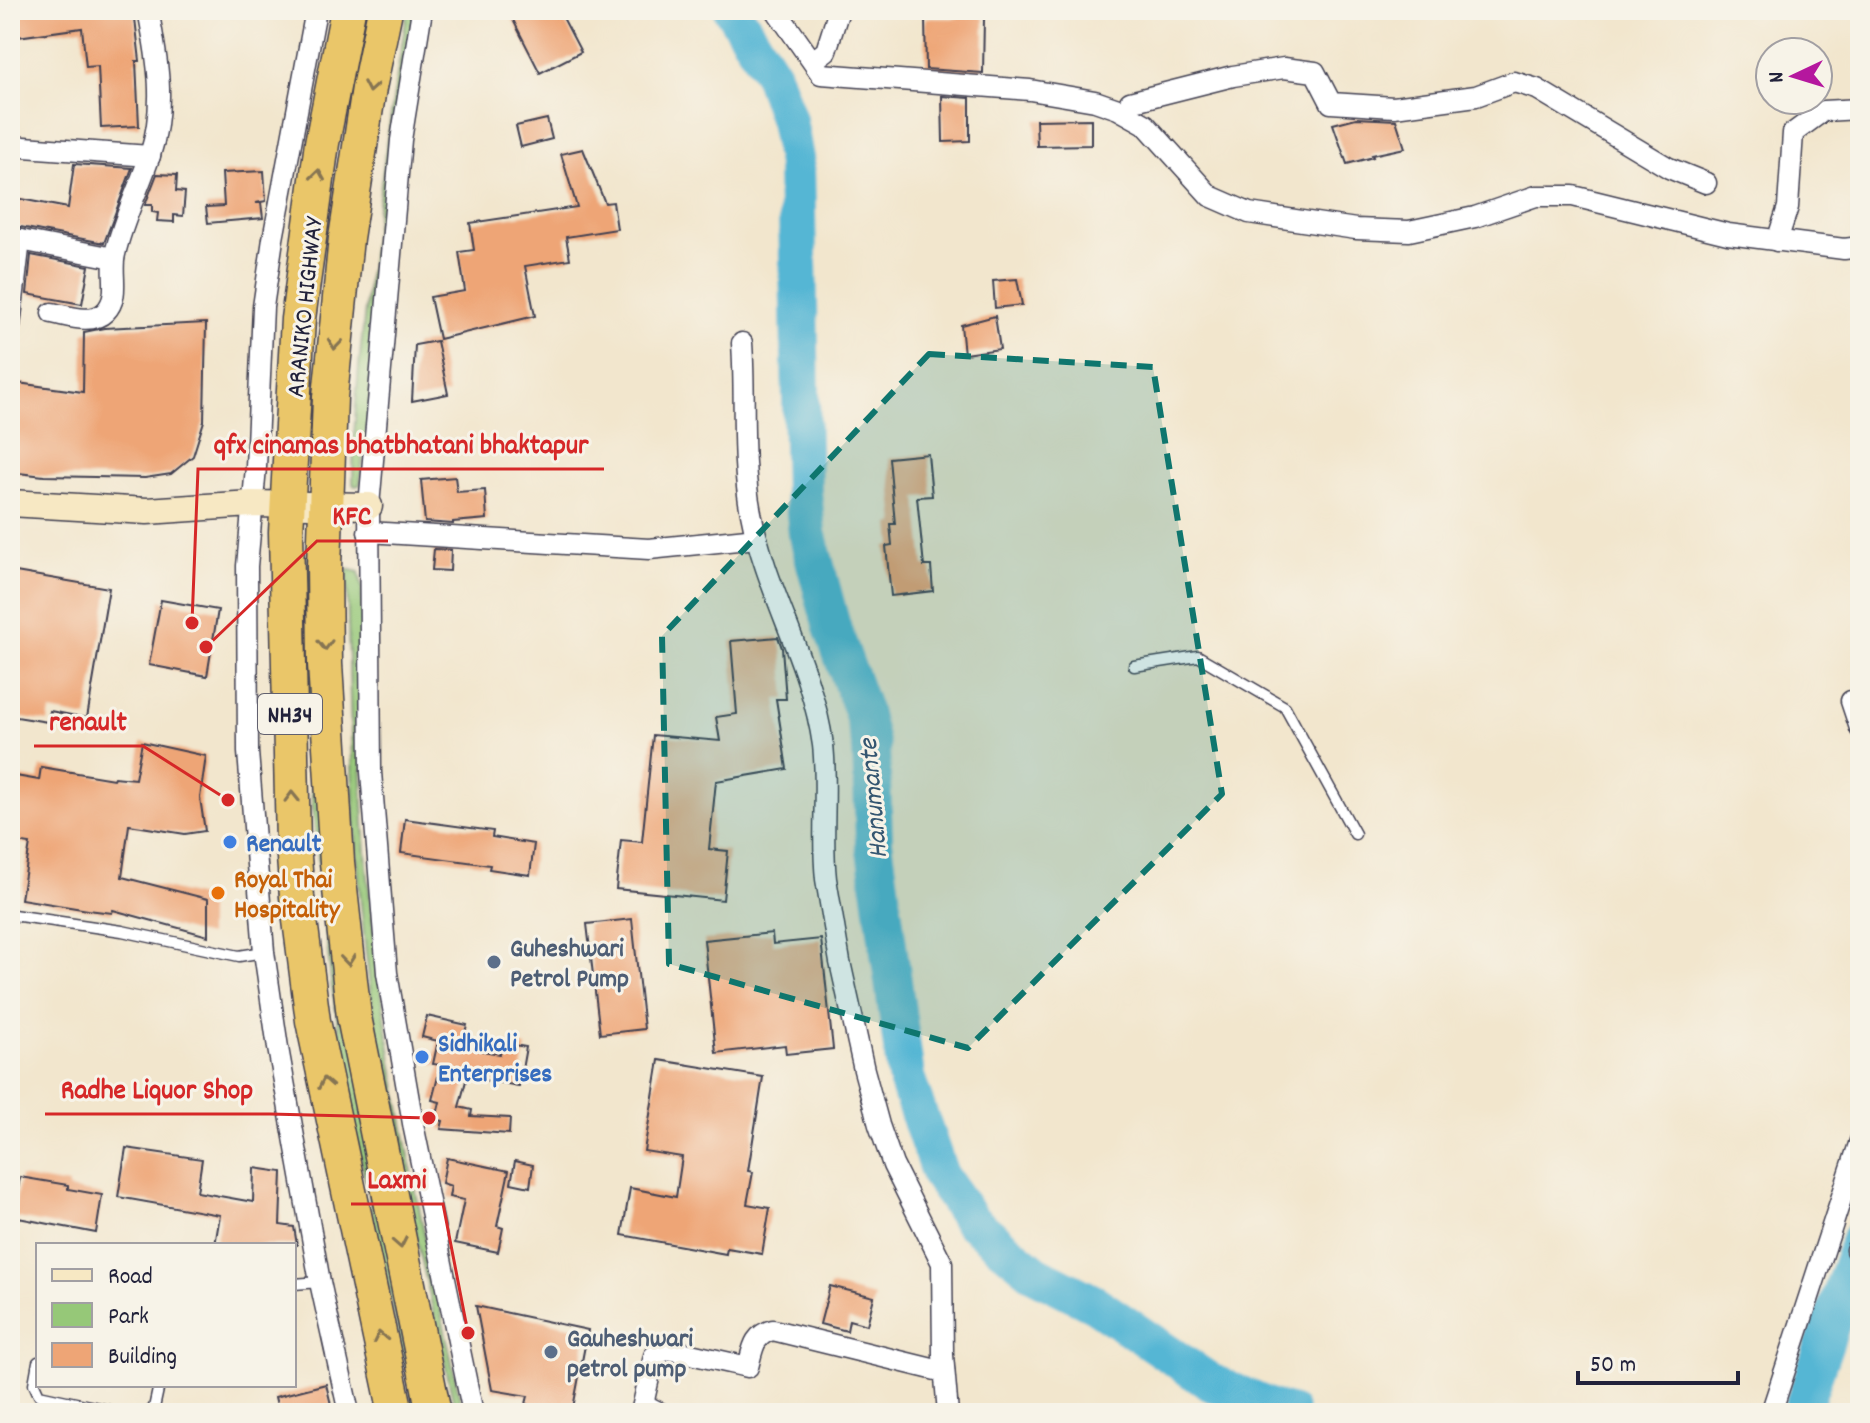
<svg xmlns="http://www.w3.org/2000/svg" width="1870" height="1423" font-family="Dekko,sans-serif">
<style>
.green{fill:#96c878;stroke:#5c755a;stroke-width:2}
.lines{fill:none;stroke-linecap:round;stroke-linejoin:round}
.river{stroke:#55b6d4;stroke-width:38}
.building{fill:#eea576}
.lane-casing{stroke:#413f51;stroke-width:13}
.street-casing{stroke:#413f51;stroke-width:23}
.secondary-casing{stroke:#413f51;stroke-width:29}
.highway-casing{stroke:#413f51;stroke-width:37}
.lane{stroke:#fff;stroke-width:10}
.street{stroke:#fff;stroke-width:20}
.secondary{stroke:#f7e8c3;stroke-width:26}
.highway{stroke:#eac669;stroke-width:34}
.oneway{stroke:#867452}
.marked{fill:#0f766e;fill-opacity:0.2;stroke:#0f766e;stroke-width:6;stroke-dasharray:16 10;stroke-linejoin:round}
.shop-dot{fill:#3f7fe0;stroke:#f7f3e8;stroke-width:3}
.food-dot{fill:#e8710a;stroke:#f7f3e8;stroke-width:3}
.service-dot{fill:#5c6f8a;stroke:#f7f3e8;stroke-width:3}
.labels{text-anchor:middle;stroke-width:6;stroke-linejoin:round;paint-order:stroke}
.shield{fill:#f7f3e8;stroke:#62616f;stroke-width:2}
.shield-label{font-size:24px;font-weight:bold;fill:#22223b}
.street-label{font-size:26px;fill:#22223b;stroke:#f7f3e8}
.shop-label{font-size:26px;font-weight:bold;fill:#366cbe;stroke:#f7f3e8;text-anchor:start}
.food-label{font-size:26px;font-weight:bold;fill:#c56008;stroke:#f7f3e8;text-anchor:start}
.service-label{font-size:26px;font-weight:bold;fill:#4e5e75;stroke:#f7f3e8;text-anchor:start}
.water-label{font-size:28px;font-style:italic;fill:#345671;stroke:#f7f3e8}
.leader{fill:none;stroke:#d62828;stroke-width:3}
.callout-dot{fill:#d62828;stroke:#f7f3e8;stroke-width:3}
.callout-label{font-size:28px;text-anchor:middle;font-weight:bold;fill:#d62828;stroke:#f7f3e8;stroke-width:6;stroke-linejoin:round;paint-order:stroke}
</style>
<rect width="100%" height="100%" fill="#f7f3e8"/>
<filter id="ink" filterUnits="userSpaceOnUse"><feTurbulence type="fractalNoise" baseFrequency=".0125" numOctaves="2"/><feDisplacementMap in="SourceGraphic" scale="16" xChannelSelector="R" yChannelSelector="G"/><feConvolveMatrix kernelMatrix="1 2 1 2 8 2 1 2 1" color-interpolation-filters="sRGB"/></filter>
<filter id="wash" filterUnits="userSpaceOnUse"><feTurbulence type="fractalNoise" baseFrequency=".006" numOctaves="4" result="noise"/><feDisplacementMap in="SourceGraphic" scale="32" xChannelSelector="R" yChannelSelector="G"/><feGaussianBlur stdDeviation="1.8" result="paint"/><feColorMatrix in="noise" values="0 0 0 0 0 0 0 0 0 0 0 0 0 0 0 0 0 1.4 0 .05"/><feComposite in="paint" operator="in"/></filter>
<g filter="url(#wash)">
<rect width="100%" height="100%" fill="#f2e6cd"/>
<g class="green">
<path d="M 408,10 L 414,10 L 360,485 L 355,486 L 353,484 C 353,408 362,334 371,258 C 382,175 393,92 408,10 Z"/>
<polygon points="309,534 317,688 426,1413 415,1413 356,1136 331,981 312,801 307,663"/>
<path d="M 347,569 L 359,572 L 362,587 C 361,675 359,764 366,853 C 381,1042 422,1228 463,1413 L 456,1413 C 428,1285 396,1157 376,1028 C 352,876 350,722 347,569 Z"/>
</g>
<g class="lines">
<g class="river">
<polyline points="732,10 772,74 788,120 796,164 803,492 807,533 832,627 862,711 871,747 874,842 906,1077 940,1175 971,1221 1036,1274 1095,1304 1210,1382 1271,1408 1289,1413"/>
<polyline points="1801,1413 1860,1239"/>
</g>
</g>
<g id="blocks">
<g class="building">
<polygon points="10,10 134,10 140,61 136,61 139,126 101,128 98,66 86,67 82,28 10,38"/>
<polygon points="508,10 559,10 581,52 540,73"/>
<polygon points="958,10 981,10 981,18 984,18 983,73 926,69 925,18 958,18"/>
<polygon points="942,96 970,98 970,141 943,142"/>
<polygon points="1356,118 1396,120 1405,148 1372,155 1373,157 1347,164 1333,124"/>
<polygon points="547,119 552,139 521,147 516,126"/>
<polygon points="1091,119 1091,145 1037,146 1036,120"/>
<polygon points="583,149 605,203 613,202 617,229 566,237 570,259 525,266 535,316 439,339 430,297 465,291 459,252 474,250 470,223 577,207 561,154"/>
<polygon points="74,164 132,168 104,243 10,225 10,197 68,208"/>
<polygon points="264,171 266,201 256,203 261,203 263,218 208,223 206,207 224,206 222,173"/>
<polygon points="157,174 177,175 176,191 185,192 183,216 174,215 174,222 157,221 158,213 152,212 152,205 145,205"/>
<polygon points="31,255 89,266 82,304 27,294"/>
<polygon points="1017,279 1022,305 995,308 993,281"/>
<polygon points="995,316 1000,349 964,354 961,325"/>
<polygon points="206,323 204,421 193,456 171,474 145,478 44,476 10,472 10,382 83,392 84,332 104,328"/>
<polygon points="437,341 448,394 412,401 415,345"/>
<polygon points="928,454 932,496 917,497 924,566 931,566 933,591 891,596 886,546 892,545 890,524 895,524 889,458"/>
<polygon points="455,477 457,492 485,490 487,519 453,522 453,524 425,522 421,480"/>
<polygon points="434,549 451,550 450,571 432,570"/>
<polygon points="10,571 109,588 87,718 50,711 48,722 10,716"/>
<polygon points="161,600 218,610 207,676 149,665"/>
<polygon points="778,637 782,648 786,699 776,699 787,769 716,781 709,849 728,851 723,900 616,889 621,840 642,842 653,735 720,741 716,717 737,714 731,641"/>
<polygon points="142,742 206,756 200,798 205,831 185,834 129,825 122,877 208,899 208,936 113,910 112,913 88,910 21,899 30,844 10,841 10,775 39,780 41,767 113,779 114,777 135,779"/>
<polygon points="405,819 493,831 492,837 534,844 530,875 489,869 490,865 401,853"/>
<polygon points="632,919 644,1029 600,1034 587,924"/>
<polygon points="772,933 773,944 821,939 833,1049 786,1054 785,1045 716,1053 704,940"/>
<polygon points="427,1016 467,1025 461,1047 500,1054 502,1043 526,1047 519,1086 467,1077 459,1107 472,1110 471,1116 510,1118 509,1134 441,1129 443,1121 436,1119 440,1102 432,1100 441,1065 433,1064 438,1041 422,1037"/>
<polygon points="659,1060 763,1077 748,1171 753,1172 747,1204 770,1208 762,1254 727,1248 726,1254 622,1235 630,1188 676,1197 682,1157 644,1151"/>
<polygon points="126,1148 202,1159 197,1192 253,1202 254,1168 282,1172 280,1225 294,1227 297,1245 215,1245 220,1215 118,1197"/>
<polygon points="447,1158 509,1171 497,1226 503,1228 498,1252 455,1243 464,1200 449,1197 451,1186 442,1183"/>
<polygon points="515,1161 533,1165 530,1187 511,1183"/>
<polygon points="20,1177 68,1185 68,1189 102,1195 96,1233 13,1217"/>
<polygon points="830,1286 874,1297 867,1325 849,1320 847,1331 820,1324"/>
<polygon points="476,1306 588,1330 572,1413 541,1413 542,1408 526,1404 528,1396 492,1390"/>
<polygon points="326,1384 332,1409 316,1413 279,1413 275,1397"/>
</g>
</g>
</g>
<g filter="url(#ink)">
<use href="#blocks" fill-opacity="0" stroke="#413f51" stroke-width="2"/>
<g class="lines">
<g class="lane-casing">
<g id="lane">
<polyline points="1134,666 1198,656 1285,707 1355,834"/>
<polyline points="13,915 122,931 239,956 264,952"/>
<polyline points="294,1284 320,1282"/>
<polyline points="38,1362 34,1384 39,1395 122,1413"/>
<polyline points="644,1399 671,1413"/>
<polyline points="148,1413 154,1408 159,1385"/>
</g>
</g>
<g class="street-casing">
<g id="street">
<polyline points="316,10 273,239 263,307 256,467 247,566 248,752 264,952 278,1048 320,1282 349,1413"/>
<polyline points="422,10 401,140 369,506 371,772 387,973 414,1129 473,1413"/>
<polyline points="776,10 821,74 1030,90 1095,101 1118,109 1145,124 1210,196 1249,213 1356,229 1409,231 1475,217 1536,196 1573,196 1728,234 1844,249 1860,247"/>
<polyline points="813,61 826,51 839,10"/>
<polyline points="1130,102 1233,76 1284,68 1315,72 1331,103 1394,107 1476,96 1514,82 1537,89 1669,168 1706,183"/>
<polyline points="10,146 150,156"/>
<polyline points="10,238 114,258"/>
<polyline points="1777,241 1788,207 1793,133 1823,111 1860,109"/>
<path d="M 52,313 C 68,316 92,325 105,312 C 121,296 110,274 115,254 C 123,219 139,189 150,155 C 166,106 158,60 148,10"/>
<polyline points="10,326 20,240"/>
<path d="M 742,343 C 746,399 740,458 751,513 C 766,592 812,664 823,745 C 828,789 821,834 826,879 L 840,962 L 864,1070 L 879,1125 L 893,1165 L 942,1263 L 943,1355 L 948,1413"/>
<polyline points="368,532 649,549 757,538"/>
<polyline points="1851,701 1860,728"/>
<polyline points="1856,1250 1860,1252"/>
<path d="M 641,1413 L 654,1356 L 668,1349 L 748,1367 C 753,1349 753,1335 773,1330 L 936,1370 L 944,1370"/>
<polyline points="1771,1413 1860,1141"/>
</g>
</g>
<g class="secondary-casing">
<polyline id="secondary" points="10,503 147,511 251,504 369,506"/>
</g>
<g class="highway-casing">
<g id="highway">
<polyline points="348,10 322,143 298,319 286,532 293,844 297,897 313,1021 396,1413"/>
<polyline points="385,10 369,88 346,238 330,397 324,567 325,664 337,862 354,1017 434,1413"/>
</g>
</g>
<use href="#lane" class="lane"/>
<use href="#street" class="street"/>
<use href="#secondary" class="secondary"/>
<use href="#highway" class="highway"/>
</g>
<defs><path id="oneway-chevron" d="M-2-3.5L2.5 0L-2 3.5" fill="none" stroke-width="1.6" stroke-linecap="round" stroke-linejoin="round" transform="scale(2)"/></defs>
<g class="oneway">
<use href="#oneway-chevron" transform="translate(370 87) rotate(100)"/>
<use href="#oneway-chevron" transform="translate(318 175) rotate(-82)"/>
<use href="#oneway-chevron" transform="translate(335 344) rotate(96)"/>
<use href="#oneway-chevron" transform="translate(325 645) rotate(89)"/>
<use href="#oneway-chevron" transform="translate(292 797) rotate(-91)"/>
<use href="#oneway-chevron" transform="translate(348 960) rotate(84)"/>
<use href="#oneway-chevron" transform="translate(325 1083) rotate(-101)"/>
<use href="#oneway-chevron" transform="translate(400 1243) rotate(79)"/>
<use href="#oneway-chevron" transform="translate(380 1337) rotate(-102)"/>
</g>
</g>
<path class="marked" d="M 929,354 L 1153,367 L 1222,794 L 968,1048 L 669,964 L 662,636 Z"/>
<g class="shop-dot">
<circle cx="230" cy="842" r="8"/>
<circle cx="422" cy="1057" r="8"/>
</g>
<circle class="food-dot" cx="218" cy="893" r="8"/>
<g class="service-dot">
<circle cx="494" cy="962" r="8"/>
<circle cx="551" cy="1352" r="8"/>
</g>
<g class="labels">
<rect class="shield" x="258" y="694" width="64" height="40" rx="6"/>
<g class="shield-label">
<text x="290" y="722">NH34</text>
</g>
<g class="street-label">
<text transform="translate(303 307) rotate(-84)" y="9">ARANIKO HIGHWAY</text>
</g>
<g class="shop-label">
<text x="246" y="851">Renault</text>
<text x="438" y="1051">Sidhikali<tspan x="438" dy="30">Enterprises</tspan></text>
</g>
<g class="food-label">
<text x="234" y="887">Royal Thai<tspan x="234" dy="30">Hospitality</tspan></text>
</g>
<g class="service-label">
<text x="510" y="956">Guheshwari<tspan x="510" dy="30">Petrol Pump</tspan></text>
<text x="567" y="1346">Gauheshwari<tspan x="567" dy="30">petrol pump</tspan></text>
</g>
<g class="water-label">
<text transform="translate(871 799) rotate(-95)" y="10">Hanumante</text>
</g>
</g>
<path class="leader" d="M192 623L198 469H604M206 647L317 541H388M228 800L143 746H34M429 1118L270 1114H45M468 1333L443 1204H351"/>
<g class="callout-dot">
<circle cx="192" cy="623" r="8"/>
<circle cx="206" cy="647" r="8"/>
<circle cx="228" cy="800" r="8"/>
<circle cx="429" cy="1118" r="8"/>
<circle cx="468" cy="1333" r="8"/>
</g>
<g class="callout-label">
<text x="401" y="453">qfx cinamas bhatbhatani bhaktapur</text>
<text x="352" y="524">KFC</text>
<text x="88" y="730">renault</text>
<text x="157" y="1098">Radhe Liquor Shop</text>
<text x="397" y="1188">Laxmi</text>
</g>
<rect width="1870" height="1423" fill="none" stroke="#f7f3e8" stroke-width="40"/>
<rect x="36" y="1243" width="260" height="144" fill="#f7f3e8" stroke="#a29fa3" stroke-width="2"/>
<rect x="52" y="1269" width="40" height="12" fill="#f7e8c3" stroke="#a29fa3" stroke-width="2"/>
<text x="108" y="1283" font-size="24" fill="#22223b">Road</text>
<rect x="52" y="1303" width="40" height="24" fill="#96c878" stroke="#a29fa3" stroke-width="2"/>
<text x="108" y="1323" font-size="24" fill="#22223b">Park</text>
<rect x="52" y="1343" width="40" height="24" fill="#eea576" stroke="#a29fa3" stroke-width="2"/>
<text x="108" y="1363" font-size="24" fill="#22223b">Building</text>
<g transform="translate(1794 76) rotate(266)"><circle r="38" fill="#f7f3e8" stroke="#a29fa3" stroke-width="2"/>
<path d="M0-6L14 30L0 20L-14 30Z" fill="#b5179e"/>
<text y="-12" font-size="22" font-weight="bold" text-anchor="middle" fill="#22223b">N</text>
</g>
<path d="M1578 1371v12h160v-12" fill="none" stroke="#22223b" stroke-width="4"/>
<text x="1590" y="1371" font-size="24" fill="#22223b" stroke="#f7f3e8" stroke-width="6" paint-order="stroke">50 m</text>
</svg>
